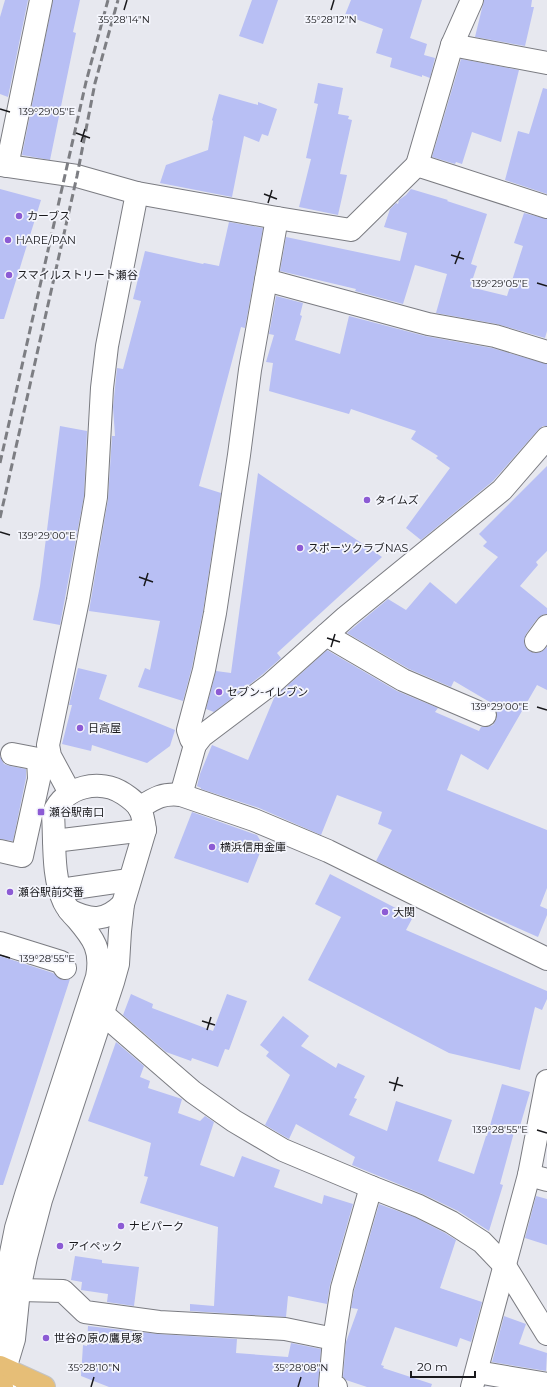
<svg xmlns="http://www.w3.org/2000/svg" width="547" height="1387" font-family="Montserrat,'Noto Sans JP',sans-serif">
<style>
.building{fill:#b8bff4}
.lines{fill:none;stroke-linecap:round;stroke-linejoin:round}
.minor-casing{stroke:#7b7c82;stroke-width:24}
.major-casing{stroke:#c3c3c4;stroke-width:24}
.minor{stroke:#fff;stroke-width:22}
.major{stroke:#e6be77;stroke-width:22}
.rail{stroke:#7d7e83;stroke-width:3;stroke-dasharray:8 4;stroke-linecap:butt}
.ticks{fill:none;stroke:#19191c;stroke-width:1.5}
.poi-dot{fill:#8c5bd4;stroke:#f4f5fc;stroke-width:1.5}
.labels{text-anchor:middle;stroke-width:3.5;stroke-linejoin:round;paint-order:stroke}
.poi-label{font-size:11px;fill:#19191c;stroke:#f4f5fc;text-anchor:start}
.ticks-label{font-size:10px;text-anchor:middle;fill:#19191c;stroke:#f4f5fc;stroke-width:3.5;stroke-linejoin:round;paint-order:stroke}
</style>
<rect width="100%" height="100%" fill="#e7e8ef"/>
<g class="building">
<polygon points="5,0 28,0 8,97 0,94 0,17"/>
<polygon points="53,0 80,0 73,32 76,33 50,160 22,155"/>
<polygon points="252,0 278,0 263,44 239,36"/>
<polygon points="351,0 422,0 410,38 427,44 424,55 435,58 430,78 422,75 422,77 390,67 392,58 376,53 383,29 345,15"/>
<polygon points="484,0 532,0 531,7 534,7 525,46 475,37"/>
<polygon points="461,59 519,70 501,142 472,132 462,164 456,162 455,164 432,157"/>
<polygon points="318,83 343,88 338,114 349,116 348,119 352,120 340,174 347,175 338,215 299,207 311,159 306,158 318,104 314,103"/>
<polygon points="543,88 547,89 547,194 505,180 518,131 529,134"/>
<polygon points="219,94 258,105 258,102 277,109 268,136 262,134 259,142 244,136 232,197 160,183 166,165 208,150 213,121 212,120"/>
<polygon points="0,189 41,200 4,319 0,319"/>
<polygon points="411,189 448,200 447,201 487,214 471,264 477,266 470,287 507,296 523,246 514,243 524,213 547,219 547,331 545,338 497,324 436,313 447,274 415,265 403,304 355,291 356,289 280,271 286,237 400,261 407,233 384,227 390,209 396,203 398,204 399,200 406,195"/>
<polygon points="229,222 263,228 245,328 241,327 199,486 221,493 203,611 192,667 183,701 138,687 145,668 150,670 160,621 89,611 108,499 112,436 115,436 113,407 117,368 123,369 141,301 133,299 145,251 203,264 204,263 219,266"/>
<polygon points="276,296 303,303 300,315 302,316 295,340 340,354 349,316 425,336 492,348 547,364 547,426 543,426 538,430 493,481 421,540 406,528 450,468 436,458 438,456 411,439 416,431 351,409 349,414 269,391 273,363 266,362 274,335 269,334"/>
<polygon points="60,426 87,431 84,496 60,625 33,620 40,586"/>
<polygon points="547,466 547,551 536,562 538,565 520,586 547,608 547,614 542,615 537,619 526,634 524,640 525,646 529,651 534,653 541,652 547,647 547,690 537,685 488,770 461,754 447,790 547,830 547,888 540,906 547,909 547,915 538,937 477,910 376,861 392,830 378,824 382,812 337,795 321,835 259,808 201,789 201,788 197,786 200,774 212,745 248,760 274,698 327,650 397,691 438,708 435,712 479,731 481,727 487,727 493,725 496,720 497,714 495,708 493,706 493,704 454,681 451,687 409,669 347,633 388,599 406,610 430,582 456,604 498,557 483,546 487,542 479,534"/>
<polygon points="258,473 382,557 277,653 281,658 263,674 214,712 206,709 216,671 231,673"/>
<polygon points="78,668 107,675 99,699 175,730 170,746 147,763 92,745 91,751 62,744 72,705 69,705"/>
<polygon points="0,756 4,764 10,766 26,769 26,778 13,841 0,839"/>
<polygon points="192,812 257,835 263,845 248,883 174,858"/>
<polygon points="330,874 413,917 406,930 547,991 547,999 542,1010 535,1007 520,1070 449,1053 308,980 341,917 315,904"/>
<polygon points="0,956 53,973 60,979 65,980 70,979 3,1185 0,1185"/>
<polygon points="131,994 153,1004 152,1008 213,1031 227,994 247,1001 229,1050 225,1049 218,1067 192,1058 191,1061 166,1052 123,1015"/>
<polygon points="283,1016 309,1036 301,1046 336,1068 338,1063 365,1076 354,1098 357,1099 349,1115 387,1131 396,1101 452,1120 438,1161 474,1174 486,1136 487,1136 502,1084 530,1092 520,1126 516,1125 500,1184 503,1185 489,1231 458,1211 425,1195 352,1165 355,1157 296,1124 289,1139 265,1125 290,1075 266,1056 269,1052 260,1045"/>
<polygon points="116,1042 144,1066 140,1077 150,1081 148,1088 182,1099 178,1113 200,1121 205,1116 214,1122 200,1165 234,1177 242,1156 280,1170 274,1187 322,1204 324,1195 353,1204 330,1285 327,1304 288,1296 286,1317 190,1311 190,1304 214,1306 218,1227 140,1203 148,1177 144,1176 151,1143 88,1121"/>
<polygon points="536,1196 547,1199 547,1245 525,1238"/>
<polygon points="379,1204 414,1217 445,1233 456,1240 440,1288 482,1302 471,1342 460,1338 457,1347 395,1327 381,1365 384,1366 383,1368 432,1384 431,1387 367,1387 346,1380 343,1377 346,1342 358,1309 351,1308 354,1291"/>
<polygon points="75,1256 102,1260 102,1263 139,1267 134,1306 107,1302 108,1294 81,1290 82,1282 71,1280"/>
<polygon points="504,1316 526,1324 519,1344 547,1353 546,1371 492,1362"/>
<polygon points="88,1326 158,1334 237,1339 236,1353 288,1357 291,1343 321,1349 318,1387 109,1387 81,1376 83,1345 87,1346"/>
</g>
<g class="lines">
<g class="minor-casing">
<g id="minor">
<polyline points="452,45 547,63"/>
<polyline points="0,165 77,176 137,193 107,346 102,388 96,497 78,600 48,745 50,756 70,793"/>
<polyline points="417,165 452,45 472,0"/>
<polyline points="7,166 41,0"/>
<polyline points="137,193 277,218 351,230 417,165 547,207"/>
<polyline points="266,280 428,324 495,336 547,352"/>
<polyline points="326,635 403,680 485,715"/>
<polyline points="536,641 547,626"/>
<polyline points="195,745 191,739 188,730 204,670 215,613 239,455 250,370 277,218"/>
<polyline points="181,795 195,745 202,736 271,684 346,617 502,490 547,438"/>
<path d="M 139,808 C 155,798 162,793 181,795 L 254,820 L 328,851 L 547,959"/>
<polyline points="54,841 145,830"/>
<polyline points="0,851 22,856 39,779 38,759 12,754"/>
<polyline points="60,890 129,880"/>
<path d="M 69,910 C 91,921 105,922 123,904"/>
<polyline points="0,943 61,962 65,968"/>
<polyline points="103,1014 193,1092 234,1121 283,1150 371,1187 419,1206 451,1222 482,1242 505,1266 547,1334"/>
<polyline points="529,1175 547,1180"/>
<polyline points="19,1290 63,1291 85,1312 159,1322 285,1329 334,1339"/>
<path d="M 5,1369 L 14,1339 L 19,1290 L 26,1257 L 41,1200 L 113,982 L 118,964 L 120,931 L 123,904 L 145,830 C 144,822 143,816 140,809 C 136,802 130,798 124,794 C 100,778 64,786 53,814 C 55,843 52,876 64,902 C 67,908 72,914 77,919 C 94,939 102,950 97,977 L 26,1195 L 16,1228 L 6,1278 L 1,1333 L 5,1369 L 5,1387"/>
<polyline points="477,1372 547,1384"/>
<polyline points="336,1387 330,1385 334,1339 342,1288 371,1187"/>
<polyline points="472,1387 529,1175 547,1081"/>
</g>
</g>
<g class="major-casing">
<g id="major">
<polyline points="0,1367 44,1387"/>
<polyline points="0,1386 2,1387"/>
</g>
</g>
<use href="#minor" class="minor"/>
<use href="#major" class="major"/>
<g class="rail">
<polyline points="0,463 86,82 108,0"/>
<polyline points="0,518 77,176 95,83 118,0"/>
</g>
</g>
<path class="ticks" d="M 124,10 L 127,0M 331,10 L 334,0M 0,109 L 10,112M 76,133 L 90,138M 81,142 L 85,129M 264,194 L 277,199M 268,203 L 272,190M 451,255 L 464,259M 455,264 L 460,251M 537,283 L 547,286M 0,532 L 10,535M 139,577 L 153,582M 144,586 L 148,573M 327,638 L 340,642M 331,647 L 335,634M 537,707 L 547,710M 0,955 L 10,958M 202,1021 L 215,1025M 207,1030 L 211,1017M 389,1082 L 403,1086M 394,1091 L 398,1077M 537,1130 L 547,1133M 91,1387 L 94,1377M 298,1387 L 301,1377"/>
<g class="poi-dot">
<circle cx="19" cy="216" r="4"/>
<circle cx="8" cy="240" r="4"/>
<circle cx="9" cy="275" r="4"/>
<circle cx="367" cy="500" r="4"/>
<circle cx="300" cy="548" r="4"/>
<circle cx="219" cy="692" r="4"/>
<circle cx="80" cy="728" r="4"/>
<rect x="37" y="808" width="8" height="8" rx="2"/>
<circle cx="212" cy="847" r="4"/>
<circle cx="10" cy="892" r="4"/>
<circle cx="385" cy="912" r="4"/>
<circle cx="121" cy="1226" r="4"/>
<circle cx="60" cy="1246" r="4"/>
<circle cx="46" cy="1338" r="4"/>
</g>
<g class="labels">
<g class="poi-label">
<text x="27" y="220">カーブス</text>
<text x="16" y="244">HARE/PAN</text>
<text x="17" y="279">スマイルストリート瀬谷</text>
<text x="375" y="504">タイムズ</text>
<text x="308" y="552">スポーツクラブNAS</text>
<text x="227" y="696">セブン-イレブン</text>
<text x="88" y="732">日高屋</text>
<text x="49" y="816">瀬谷駅南口</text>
<text x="220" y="851">横浜信用金庫</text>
<text x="18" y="896">瀬谷駅前交番</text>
<text x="393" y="916">大関</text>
<text x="129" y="1230">ナビパーク</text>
<text x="68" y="1250">アイペック</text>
<text x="54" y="1342">世谷の原の鷹見塚</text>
</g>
</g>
<g class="ticks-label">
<text x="124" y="23">35°28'14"N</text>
<text x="331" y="23">35°28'12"N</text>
<text x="47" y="115">139°29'05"E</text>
<text x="500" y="287">139°29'05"E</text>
<text x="47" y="539">139°29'00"E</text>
<text x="500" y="710">139°29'00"E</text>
<text x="47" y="962">139°28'55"E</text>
<text x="500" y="1133">139°28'55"E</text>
<text x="94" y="1371">35°28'10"N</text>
<text x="301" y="1371">35°28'08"N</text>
</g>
<path d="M411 1371v6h64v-6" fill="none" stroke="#19191c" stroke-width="2"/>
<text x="417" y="1371" font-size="12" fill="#19191c" stroke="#f4f5fc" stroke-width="3" paint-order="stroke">20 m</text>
</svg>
